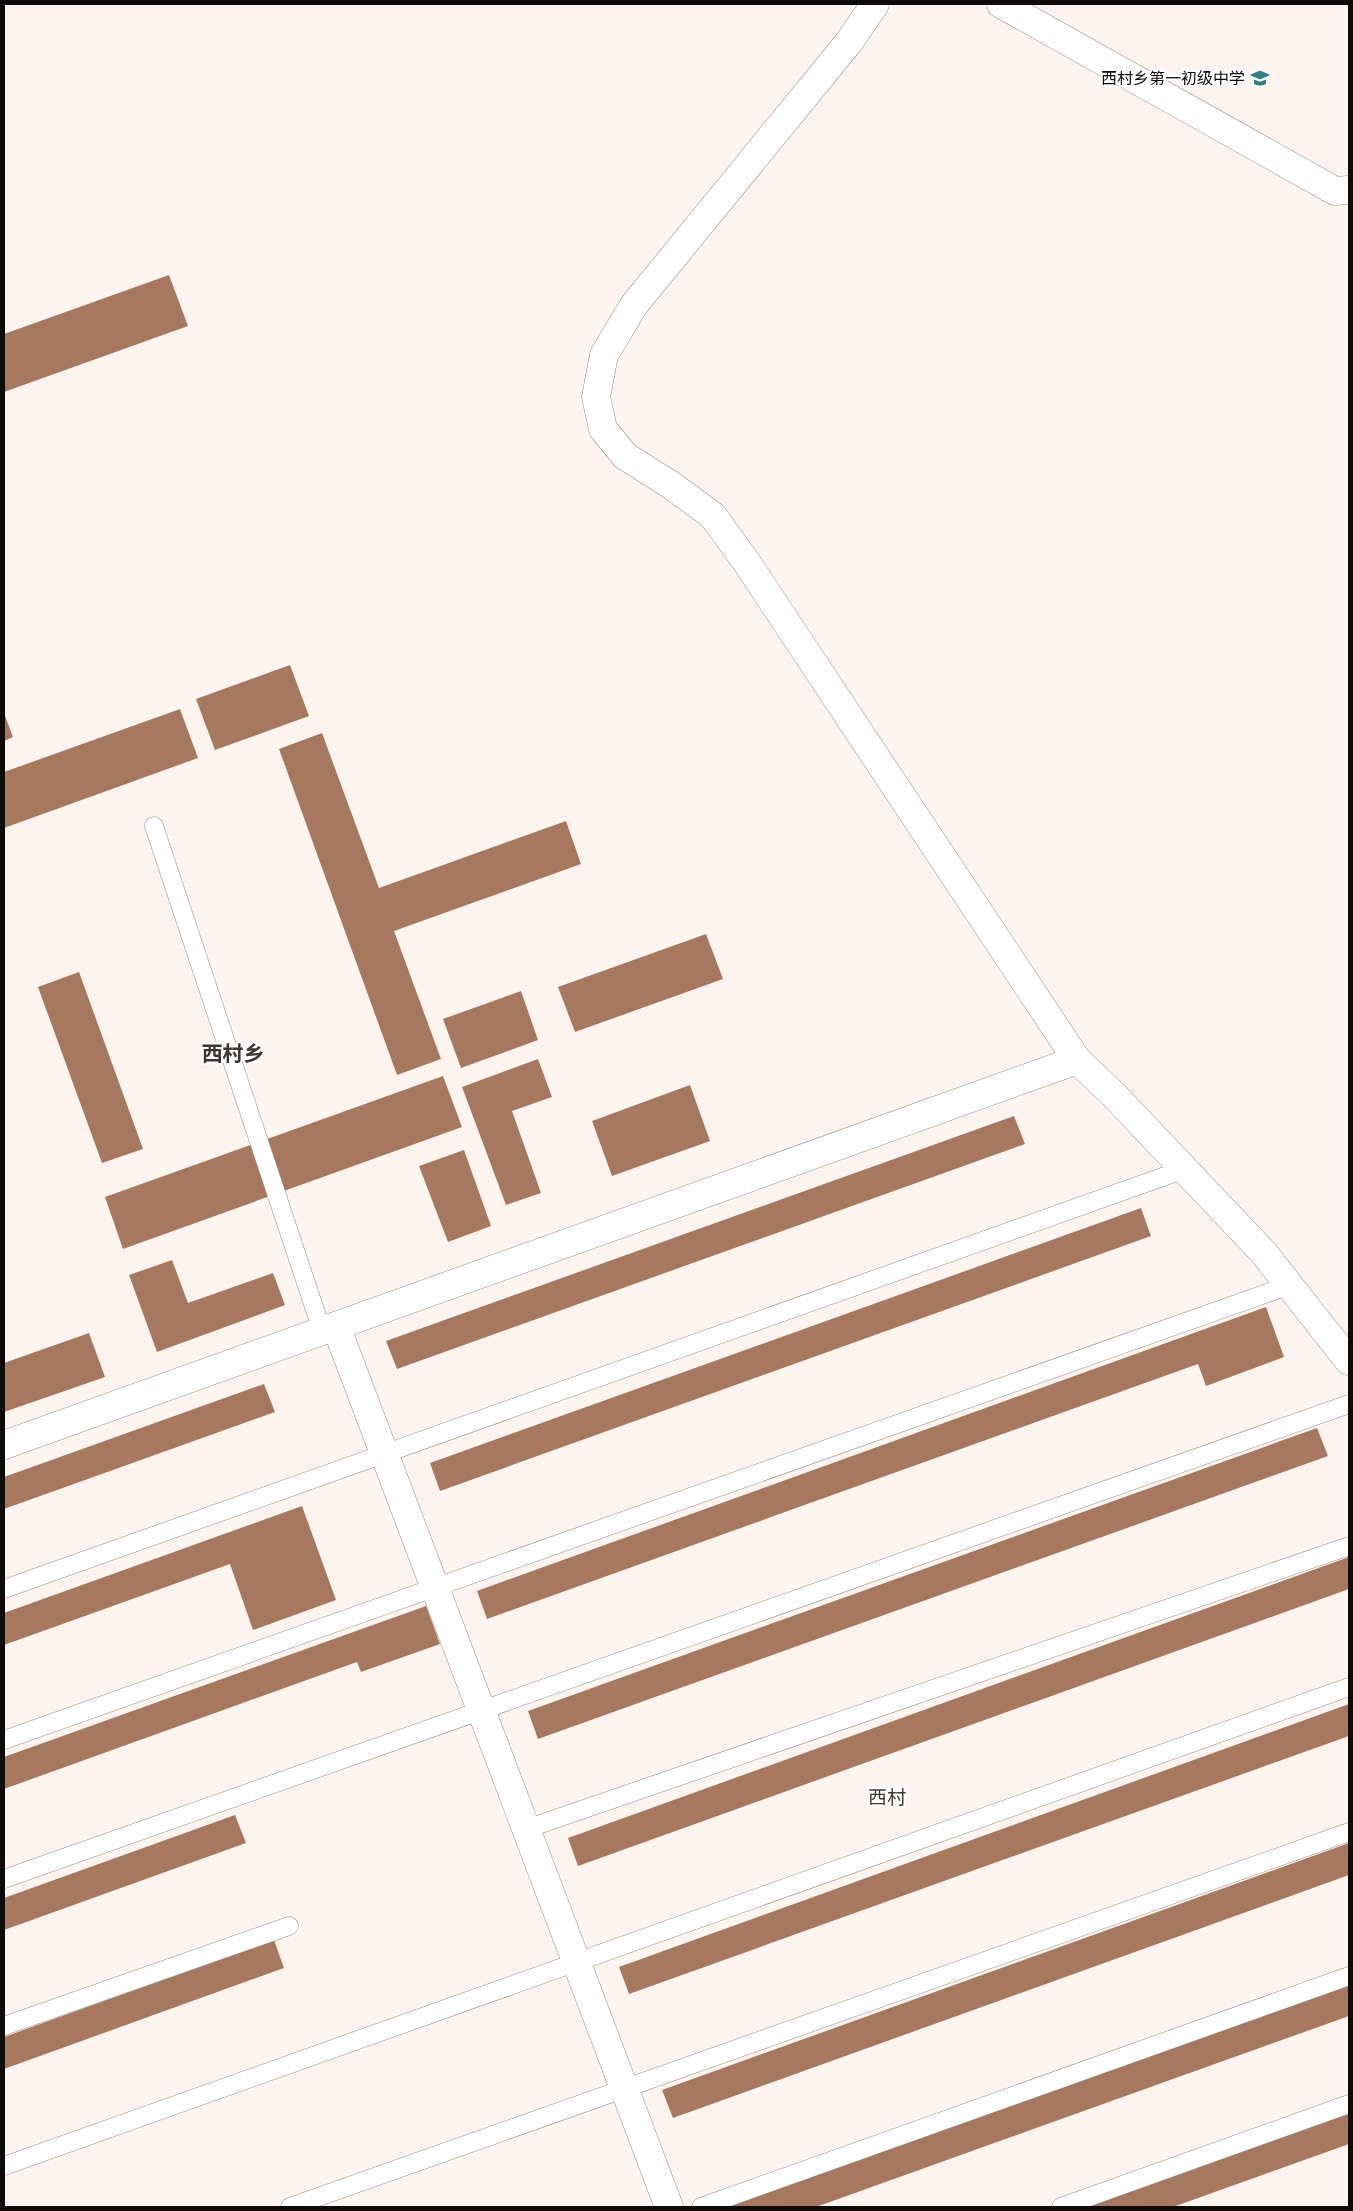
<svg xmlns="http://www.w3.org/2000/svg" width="1353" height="2211" font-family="'Public Sans','Noto Sans SC',sans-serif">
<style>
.building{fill:#a6785f}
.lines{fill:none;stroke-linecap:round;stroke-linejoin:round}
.lane-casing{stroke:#978c86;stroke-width:19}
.street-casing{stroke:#978c86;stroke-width:29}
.secondary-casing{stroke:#978c86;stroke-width:29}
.lane{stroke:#fff;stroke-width:18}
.street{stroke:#fff;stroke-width:28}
.secondary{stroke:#fff;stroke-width:28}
.labels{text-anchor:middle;stroke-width:4;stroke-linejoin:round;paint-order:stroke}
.poi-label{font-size:16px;fill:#0f0b09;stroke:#fff;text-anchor:end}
.quarter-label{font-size:19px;fill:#403631;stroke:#fff}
.district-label{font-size:21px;font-weight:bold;fill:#403631;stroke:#fff}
</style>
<rect width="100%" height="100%" fill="#fef4ef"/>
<g class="building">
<polygon points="169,275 188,326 4,392 4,334"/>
<polygon points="290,665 309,716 215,750 196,699"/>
<polygon points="180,709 198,758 4,828 4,772"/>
<polygon points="4,713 13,737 4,741"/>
<polygon points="322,733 379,888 566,821 581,864 394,931 441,1059 397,1075 279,749"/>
<polygon points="706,934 723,979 575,1032 558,987"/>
<polygon points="79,972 143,1149 102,1163 38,987"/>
<polygon points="521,991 538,1040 461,1068 443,1019"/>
<polygon points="538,1059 552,1097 512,1111 541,1193 506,1205 462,1087"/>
<polygon points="443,1076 462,1127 123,1249 105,1197"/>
<polygon points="690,1085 710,1141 612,1176 592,1121"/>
<polygon points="1014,1116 1025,1144 397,1369 386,1341"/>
<polygon points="464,1150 491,1226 448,1242 419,1166"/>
<polygon points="1141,1208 1151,1236 440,1491 430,1463"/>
<polygon points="172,1260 188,1303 273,1273 285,1305 157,1352 129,1275"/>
<polygon points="1266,1307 1284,1357 1206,1386 1198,1364 487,1619 477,1591"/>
<polygon points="89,1333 105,1377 4,1412 4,1363"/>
<polygon points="264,1384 275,1412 4,1509 4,1477"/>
<polygon points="1317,1428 1328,1456 538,1739 528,1711"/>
<polygon points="302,1506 336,1600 253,1630 230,1564 4,1645 4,1613"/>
<polygon points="1349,1557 1349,1589 578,1866 568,1838"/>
<polygon points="426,1606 440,1644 361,1672 357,1662 4,1789 4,1757"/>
<polygon points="1349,1704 1349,1736 629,1994 619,1967"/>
<polygon points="235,1815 246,1843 4,1930 4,1898"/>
<polygon points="1349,1843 1349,1875 673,2118 662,2090"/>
<polygon points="274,1940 284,1968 4,2069 4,2037"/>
<polygon points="1349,1984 1349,2016 816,2207 727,2207"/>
<polygon points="1349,2112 1349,2144 1173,2207 1085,2207"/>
</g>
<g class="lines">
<g class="lane-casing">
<g id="lane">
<polyline points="154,826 322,1331"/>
<polyline points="4,1589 1185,1169"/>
<polyline points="4,1740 1290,1285"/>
<polyline points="526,1829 1349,1546"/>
<polyline points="4,1879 1349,1404"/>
<polyline points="4,2026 289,1926"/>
<polyline points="4,2166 1349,1687"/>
<polyline points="290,2207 1349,1832"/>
<polyline points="701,2207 1349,1976"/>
<polyline points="1061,2207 1349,2104"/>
</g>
</g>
<g class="street-casing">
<g id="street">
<polyline points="1001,4 1335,191 1349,190"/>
<polyline points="336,1326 669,2207"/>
<polyline points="4,1445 1077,1060"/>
</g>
</g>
<g class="secondary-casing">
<polyline id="secondary" points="875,4 849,42 634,305 604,355 596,397 603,429 625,456 671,485 713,516 745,560 1077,1060 1114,1095 1263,1252 1349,1361"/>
</g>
<use href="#lane" class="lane"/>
<use href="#street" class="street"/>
<use href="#secondary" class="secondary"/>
</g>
<defs>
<g id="school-bare" transform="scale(1.5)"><path d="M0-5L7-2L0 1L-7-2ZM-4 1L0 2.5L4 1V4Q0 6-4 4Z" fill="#347d82" stroke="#fff" stroke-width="2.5" paint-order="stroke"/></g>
</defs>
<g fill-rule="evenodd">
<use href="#school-bare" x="1260" y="78"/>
</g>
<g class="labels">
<g class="poi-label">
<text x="1245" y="84">西村乡第一初级中学</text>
</g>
<g class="quarter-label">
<text x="887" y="1804">西村</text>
</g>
<g class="district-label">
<text x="233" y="1061">西村乡</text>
</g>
</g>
<rect width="1353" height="2211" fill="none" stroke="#0f0b09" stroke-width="10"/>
</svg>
